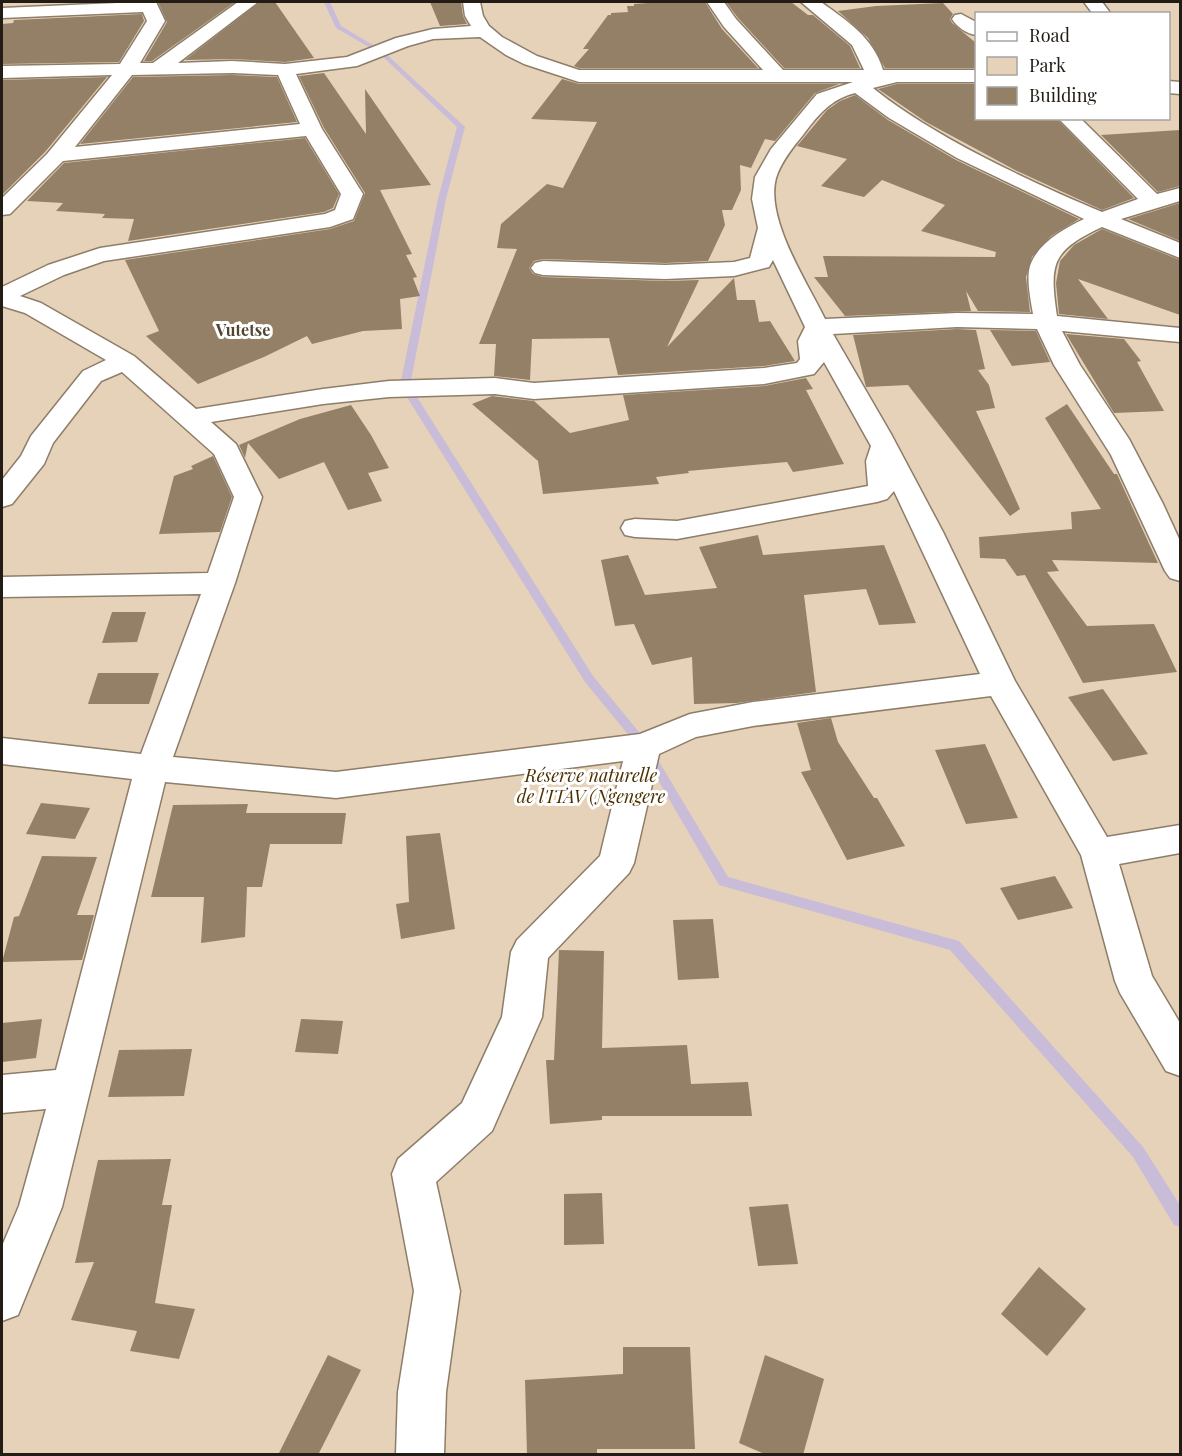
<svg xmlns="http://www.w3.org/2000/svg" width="1182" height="1456" font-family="'Playfair Display',serif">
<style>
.green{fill:#e6d2b8;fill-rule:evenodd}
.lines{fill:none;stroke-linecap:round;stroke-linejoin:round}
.stream{fill:#c8bcd9;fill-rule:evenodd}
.building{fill:#938067}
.minor-casing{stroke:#8d7d69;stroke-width:3}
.minor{fill:#fff;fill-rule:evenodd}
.labels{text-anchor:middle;stroke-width:6;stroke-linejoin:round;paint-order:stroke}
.far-neighbourhood-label{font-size:16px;font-weight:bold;fill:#524432;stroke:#fff}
.park-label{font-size:18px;font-style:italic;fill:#4c3000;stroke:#fff}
</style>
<rect width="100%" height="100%" fill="#fef1df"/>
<path class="green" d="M 2,2 L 1180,2 L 1180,1454 L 2,1454 ZM 976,14 L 1168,14 L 1168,118 L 976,118 Z"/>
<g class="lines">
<polygon class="stream" points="324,2 330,2 341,26 383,51 465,127 446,199 410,386 593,676 648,743 728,877 959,941 1143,1147 1180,1205 1180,1227 1174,1225 1133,1157 950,950 719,885 640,749 585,682 400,386 438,199 457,127 379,53 336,28"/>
</g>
<g class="building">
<polygon points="158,2 235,2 152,61 144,61 167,22"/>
<polygon points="260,2 275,2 314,58 285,62 232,59 185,60"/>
<polygon points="430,2 461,2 463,16 467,24 440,26"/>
<polygon points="662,2 705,2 722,29 758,68 579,68 574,66 589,49 583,49 608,15 611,15 611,13 628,12 627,6 634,6 634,4"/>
<polygon points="726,2 791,2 808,15 813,15 850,46 860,68 784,68 738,18"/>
<polygon points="943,3 953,14 950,19 952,23 976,43 976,68 885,68 868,38 838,11 876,6"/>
<polygon points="142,14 144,21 119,62 2,64 2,24 13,23 14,20"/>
<polygon points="324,73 366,134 365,89 431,185 380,190 412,254 406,255 417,277 413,278 420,296 400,299 402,329 363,331 312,344 307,336 264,357 198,384 146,336 159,331 125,260 330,229 354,221 365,193 324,128 299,76"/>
<polygon points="232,75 277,77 297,122 80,144 133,77"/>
<polygon points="107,77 45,152 2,195 2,80"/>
<polygon points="562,79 579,84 839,84 815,93 775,141 765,139 751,168 740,165 741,190 732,210 722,210 725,225 708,261 665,263 543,259 534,261 529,268 533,274 543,277 665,281 699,280 667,347 734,278 737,300 755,300 759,322 770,321 795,361 764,366 618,375 609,338 532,339 530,380 494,376 496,344 479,344 517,249 497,248 501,224 547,184 563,188 597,122 531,119"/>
<polygon points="897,84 976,84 976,118 1056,118 1134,198 1102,210 1015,170 926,122 878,89"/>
<polygon points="855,95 888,120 956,160 1079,219 1051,236 1032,257 1026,277 1030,312 978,311 966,291 971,311 845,316 814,277 828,277 823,256 995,257 996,252 921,231 945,205 882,180 864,197 821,186 847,159 797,146 827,110 840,101"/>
<polygon points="1180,130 1180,186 1158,192 1101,135"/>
<polygon points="305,138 339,194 333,208 324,212 128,241 134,219 102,218 105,214 56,211 63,203 27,201 64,163"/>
<polygon points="1180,203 1180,241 1128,219"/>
<polygon points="1102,229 1180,260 1180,315 1078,279 1108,319 1059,314 1056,283 1060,261 1074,245"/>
<polygon points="957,329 976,330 985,369 978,370 989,385 995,408 976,411 1020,509 1010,516 908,385 866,387 853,335"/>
<polygon points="990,330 1036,331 1050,362 1012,366"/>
<polygon points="1066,334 1124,339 1141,361 1137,362 1164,411 1114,413"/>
<polygon points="806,378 813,389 806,390 844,464 793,472 787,462 688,471 689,473 656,477 659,484 543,494 538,461 472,404 492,396 534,401 570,433 629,420 623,395 764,386"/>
<polygon points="1067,404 1114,474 1117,474 1158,563 1052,560 1059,571 1047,572 1087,626 1154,624 1177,672 1083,683 1025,575 1017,576 1005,559 980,558 979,537 1072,529 1071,512 1101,509 1045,418"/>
<polygon points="351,405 371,435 389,468 368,473 382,501 348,510 324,462 279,479 248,443 245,458 239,445 300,419"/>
<polygon points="213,456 232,497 220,532 159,534 174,476 193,469 191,466"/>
<polygon points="758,535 763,555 884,545 916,623 879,625 866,589 804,595 816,692 737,703 694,704 692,657 652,665 634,624 615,626 601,560 628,555 645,595 717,588 699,547"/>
<polygon points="112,612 146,612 137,642 102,643"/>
<polygon points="98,673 159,673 149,704 88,704"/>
<polygon points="1103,689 1148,754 1113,761 1068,697"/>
<polygon points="831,718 838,742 874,798 877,798 905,846 847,860 801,772 811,770 797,723"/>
<polygon points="985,744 1018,818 966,824 935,750"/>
<polygon points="41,803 90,808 75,839 26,834"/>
<polygon points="248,804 246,813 346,813 342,844 270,844 262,887 247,887 245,937 201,943 204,897 151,897 173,805"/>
<polygon points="440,833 455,929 401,939 396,904 409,902 406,836"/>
<polygon points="42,856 97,857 77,915 94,915 82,960 2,962 14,917 19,916"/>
<polygon points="1055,876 1073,908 1018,920 1000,888"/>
<polygon points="713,919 719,978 678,980 673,920"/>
<polygon points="559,950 604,951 602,1048 687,1045 691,1084 748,1082 752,1116 602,1116 602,1120 550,1124 546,1060 554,1060"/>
<polygon points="42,1019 36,1058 2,1062 2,1023"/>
<polygon points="301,1019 343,1021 338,1054 295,1052"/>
<polygon points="192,1049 184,1096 108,1097 119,1050"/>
<polygon points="171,1159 162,1205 172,1205 155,1303 195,1309 179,1359 130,1351 137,1331 71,1320 94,1262 75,1263 98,1160"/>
<polygon points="602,1193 604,1244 564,1245 564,1194"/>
<polygon points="788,1204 798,1264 758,1266 749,1207"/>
<polygon points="1039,1267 1086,1309 1047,1356 1001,1314"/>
<polygon points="623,1347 690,1347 695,1449 597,1449 597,1455 527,1455 525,1380 623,1374"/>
<polygon points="328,1355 361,1370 318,1455 278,1455"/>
<polygon points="765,1355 824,1379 803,1455 767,1455 739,1443"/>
</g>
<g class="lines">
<g class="minor-casing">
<g id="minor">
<path d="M 140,2 L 156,2 L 165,21 L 140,63 L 153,63 L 238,2 L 258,2 L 178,63 L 232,61 L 285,64 L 347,57 L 396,38 L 433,29 L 471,26 L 465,16 L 463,2 L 480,2 L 483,16 L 489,26 L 502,37 L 537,56 L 579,70 L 763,70 L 724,27 L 707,2 L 724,2 L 736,19 L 783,70 L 864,70 L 852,45 L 801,2 L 821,2 C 846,20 874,38 883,70 L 976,70 L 976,82 L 897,82 L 873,88 C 935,138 1029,181 1102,212 L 1138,199 L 1058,118 L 1080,118 L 1157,194 L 1180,188 L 1180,201 L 1121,219 L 1180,243 L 1180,258 L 1102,227 C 1052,251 1049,262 1057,316 L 1180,328 L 1180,342 L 1062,331 L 1080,365 L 1129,439 L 1163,504 L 1180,541 L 1180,581 L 1170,578 L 1165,571 L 1111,455 L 1054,365 L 1037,329 L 957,327 L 833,334 L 891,434 L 943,532 L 1015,681 L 1107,837 L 1180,825 L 1180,853 L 1119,864 L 1152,976 L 1180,1023 L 1180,1076 L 1166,1071 L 1120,993 L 1115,981 L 1081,855 L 991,696 L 753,726 L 696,737 L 659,754 L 634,863 L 629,873 L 548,958 L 542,1017 L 492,1131 L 436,1182 L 460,1291 L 446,1392 L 444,1454 L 396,1454 L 398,1392 L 414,1291 L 392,1174 L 398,1159 L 462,1103 L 502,1017 L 511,952 L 517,940 L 600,856 L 623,761 L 336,798 L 165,782 L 62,1207 L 18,1315 L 2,1321 L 2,1246 L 19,1206 L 46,1109 L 2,1113 L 2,1075 L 56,1070 L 132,779 L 2,764 L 2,738 L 141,754 L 201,594 L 2,597 L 2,577 L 208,573 L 234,497 L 214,454 L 122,372 L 101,381 L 53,443 L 44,464 L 12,504 L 2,507 L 2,480 L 21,456 L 31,436 L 83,371 L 106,360 L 25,313 L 2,306 L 2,287 L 48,265 L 100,248 L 325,214 L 335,210 L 341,194 L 306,136 L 63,161 L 10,214 L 2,215 L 2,198 L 47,154 L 112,75 L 2,78 L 2,66 L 120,64 L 147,21 L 143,12 L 2,18 L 2,8 ZM 480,37 L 506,55 L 524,64 L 579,82 L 853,82 L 817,94 L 771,149 L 755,177 L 752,199 L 758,228 L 750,258 L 734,262 L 665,265 L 543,261 L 535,263 L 531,268 L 535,273 L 543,275 L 665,279 L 734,276 L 769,267 L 773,260 L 805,327 L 798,341 L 800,359 L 797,363 L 764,368 L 534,383 L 495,378 L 389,381 L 323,389 L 196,409 L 134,356 L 41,303 L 20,296 L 64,275 L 104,261 L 330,227 L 353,219 L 363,194 L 322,129 L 296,74 L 357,66 L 408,46 L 433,39 ZM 232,73 L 278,75 L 300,124 L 75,147 L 132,75 ZM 855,93 L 889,118 L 957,158 L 1084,219 C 1063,229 1038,243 1030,266 C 1026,280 1031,301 1033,314 L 957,313 L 825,319 C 807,282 765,219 776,178 C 781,162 793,147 803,135 C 818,115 831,99 855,93 ZM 824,362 L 871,446 L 866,461 L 868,486 L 677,521 L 635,519 L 625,521 L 621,528 L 625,535 L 635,537 L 677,539 L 877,502 L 887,499 L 894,491 L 980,674 L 753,702 L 690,714 L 640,734 L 336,772 L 173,757 L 235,583 L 262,497 L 236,444 L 211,422 L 323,404 L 389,397 L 495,394 L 534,399 L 764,384 L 814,374 Z"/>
<polygon points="1084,2 1102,2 1111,14 1093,14"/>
<path d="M 961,14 L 976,22 L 976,35 C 967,34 957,27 952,19 L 955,15 Z"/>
<polygon points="1168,81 1180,82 1180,94 1168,93"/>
</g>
</g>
<use href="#minor" class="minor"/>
</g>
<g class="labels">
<g class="far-neighbourhood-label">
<text x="243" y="336">Vutetse</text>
</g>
<g class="park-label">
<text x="591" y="782">Réserve naturelle<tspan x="591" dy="21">de l'ITAV (Ngengere</tspan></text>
</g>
</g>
<rect width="1182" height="1456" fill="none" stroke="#221c14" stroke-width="6"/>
<rect x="975" y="12" width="195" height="108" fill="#ffffff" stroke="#a7a4a1" stroke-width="1.5"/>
<rect x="987" y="32" width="30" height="9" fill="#ffffff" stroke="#a7a4a1" stroke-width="1.5"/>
<text x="1029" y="42" font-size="18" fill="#221c14">Road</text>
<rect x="987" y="57" width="30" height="18" fill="#e6d2b8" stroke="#a7a4a1" stroke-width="1.5"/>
<text x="1029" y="72" font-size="18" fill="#221c14">Park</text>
<rect x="987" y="87" width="30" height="18" fill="#938067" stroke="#a7a4a1" stroke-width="1.5"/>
<text x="1029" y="102" font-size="18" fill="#221c14">Building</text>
</svg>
